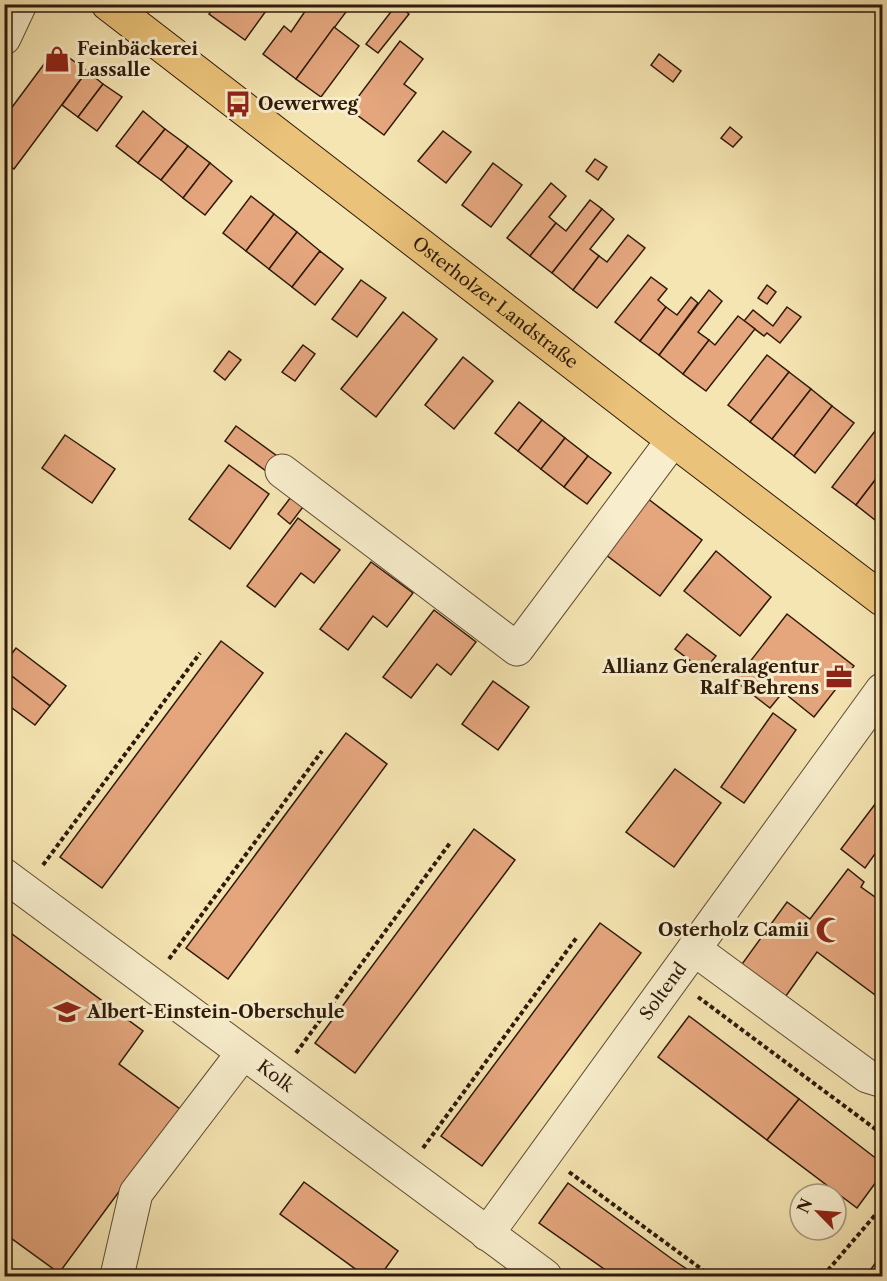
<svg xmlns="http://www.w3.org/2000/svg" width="887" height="1281" font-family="'Libre Caslon Text',serif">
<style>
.building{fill:#e5a67e;stroke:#2e1a0b;stroke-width:1.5}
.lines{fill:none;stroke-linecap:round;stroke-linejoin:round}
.minor-casing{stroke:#604d35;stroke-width:35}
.major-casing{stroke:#2e1a0b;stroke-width:35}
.path{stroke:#2e1a0b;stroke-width:4;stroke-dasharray:4.5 3;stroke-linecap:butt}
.minor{stroke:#f8eecd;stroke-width:33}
.major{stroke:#eac279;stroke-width:33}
.labels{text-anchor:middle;stroke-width:6;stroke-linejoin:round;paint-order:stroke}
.poi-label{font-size:18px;font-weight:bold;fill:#2e1a0b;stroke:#f8eecd;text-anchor:start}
.street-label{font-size:18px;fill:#2e1a0b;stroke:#f8eecd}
</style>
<rect width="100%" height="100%" fill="#f5e5b2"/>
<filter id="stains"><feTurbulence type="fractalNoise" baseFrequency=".00333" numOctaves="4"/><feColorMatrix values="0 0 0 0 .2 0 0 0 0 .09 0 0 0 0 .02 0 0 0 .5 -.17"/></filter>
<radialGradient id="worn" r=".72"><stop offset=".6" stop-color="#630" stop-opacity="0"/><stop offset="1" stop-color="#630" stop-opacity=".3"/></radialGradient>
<g class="building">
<polygon points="216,4 271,4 245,40 209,14"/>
<polygon points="310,4 344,4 349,8 296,79 263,54 284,26 291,32"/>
<polygon points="397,4 409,14 378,53 366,44"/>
<polygon points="334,27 359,46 321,97 296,79"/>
<polygon points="400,41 423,59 404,84 416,93 384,135 349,109"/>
<polygon points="56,48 87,71 14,169 4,162 4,118"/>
<polygon points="659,54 681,71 673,82 651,65"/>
<polygon points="87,71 103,84 78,117 62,105"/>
<polygon points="103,84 122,97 97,131 78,117"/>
<polygon points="143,111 165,129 138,163 116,146"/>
<polygon points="730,127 742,137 733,147 721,138"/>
<polygon points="165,129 188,146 161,180 138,163"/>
<polygon points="443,131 471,152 446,183 418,161"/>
<polygon points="188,146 210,163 183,198 161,180"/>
<polygon points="595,159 607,167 598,180 586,171"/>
<polygon points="210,163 232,181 205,215 183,198"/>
<polygon points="493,163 522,185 491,227 462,205"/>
<polygon points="551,183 566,196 549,217 556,223 530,256 507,238"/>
<polygon points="251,196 274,214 246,251 223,233"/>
<polygon points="590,200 602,209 552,273 530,256 556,223 566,231"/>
<polygon points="602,209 614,219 590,249 599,256 573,290 552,273"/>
<polygon points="274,214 297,232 269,269 246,251"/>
<polygon points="297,232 320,251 292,287 269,269"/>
<polygon points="628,235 645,248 597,308 573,290 599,256 607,262"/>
<polygon points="320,251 343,269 315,305 292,287"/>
<polygon points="651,277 667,289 658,300 666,307 640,341 615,322"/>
<polygon points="361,280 386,298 357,337 332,319"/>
<polygon points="767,285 776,292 767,304 758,298"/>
<polygon points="709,290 722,301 698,332 709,340 683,374 659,355"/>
<polygon points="691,297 698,303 659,355 640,341 666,307 677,315"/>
<polygon points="787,307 801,317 780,343 767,333 764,336 744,321 753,310 773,326"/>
<polygon points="403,312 437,339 376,417 341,389"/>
<polygon points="738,316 755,329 706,391 683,374 709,340 715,345"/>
<polygon points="303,345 315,354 295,381 282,372"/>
<polygon points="229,351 241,360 225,380 214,371"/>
<polygon points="767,355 789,372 750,422 728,405"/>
<polygon points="463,357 493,381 454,429 425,405"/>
<polygon points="789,372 811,389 772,439 750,422"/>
<polygon points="811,389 832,406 794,456 772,439"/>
<polygon points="519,402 542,420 518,451 495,433"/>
<polygon points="832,406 854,423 815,473 794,456"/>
<polygon points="542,420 565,438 541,469 518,451"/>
<polygon points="236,426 277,456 266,471 225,441"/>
<polygon points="875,431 882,437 882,471 856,505 832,487"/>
<polygon points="65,435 115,469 92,503 42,468"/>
<polygon points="565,438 588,456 564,487 541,469"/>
<polygon points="588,456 611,473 587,504 564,487"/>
<polygon points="229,465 269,494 230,549 189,519"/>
<polygon points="882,471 882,521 880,524 856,505"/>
<polygon points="294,493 306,503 290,524 278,514"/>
<polygon points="643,495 702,540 660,596 601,551"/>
<polygon points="298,518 340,550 314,583 301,573 275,607 247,586"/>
<polygon points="716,551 771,597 740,636 684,591"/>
<polygon points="371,562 413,593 387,627 373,616 348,650 320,629"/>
<polygon points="434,610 476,642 451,675 437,664 411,698 383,677"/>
<polygon points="787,614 854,666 814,717 783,692 770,708 735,681"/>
<polygon points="687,634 716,656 704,671 675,649"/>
<polygon points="221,641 263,673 102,888 60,857"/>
<polygon points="16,648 66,686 50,706 4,670 4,664"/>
<polygon points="4,670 50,706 35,725 4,702"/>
<polygon points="493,681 529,707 498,750 462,724"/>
<polygon points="773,713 796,730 744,803 721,787"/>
<polygon points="346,733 387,764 228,979 186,948"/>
<polygon points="675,769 721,803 674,867 626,832"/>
<polygon points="882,795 882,844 865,868 841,849"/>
<polygon points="474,829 515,860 355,1073 315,1043"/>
<polygon points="848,869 864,882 861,887 882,902 882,1000 817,952 781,1003 737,971 787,902 810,919"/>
<polygon points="600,923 641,953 482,1166 441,1136"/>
<polygon points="4,928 143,1031 119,1064 180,1109 59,1273 4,1233"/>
<polygon points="689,1016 799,1099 767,1140 658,1057"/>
<polygon points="799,1099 882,1163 882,1174 857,1208 767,1140"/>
<polygon points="304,1182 398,1251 380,1276 365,1276 280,1214"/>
<polygon points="568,1183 672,1259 697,1276 614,1276 539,1223"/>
<polygon points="882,1254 882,1276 866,1276"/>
</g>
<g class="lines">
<g class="minor-casing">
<g id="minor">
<polyline points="4,38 20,4"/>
<polyline points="282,471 517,649 673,440"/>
<path id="s1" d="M 4,875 L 545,1276"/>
<polyline points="694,949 867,1076 880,1080 882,1079"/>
<path id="s2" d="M 487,1234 L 882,690"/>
<polyline points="117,1276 136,1193 243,1053"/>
</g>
</g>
<g class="major-casing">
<g id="major">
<path id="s3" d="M 108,4 L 673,440 L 882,599"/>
</g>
</g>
<g class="path">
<polyline points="43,865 200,653"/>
<polyline points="169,959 322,751"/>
<polyline points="698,997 882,1134"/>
<polyline points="296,1053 450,843"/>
<polyline points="423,1148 577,937"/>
<polyline points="569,1172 711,1276"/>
<polyline points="823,1276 882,1207"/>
</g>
<use href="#minor" class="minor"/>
<use href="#major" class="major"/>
</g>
<defs>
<g id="shop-bare" transform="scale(2.07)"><path d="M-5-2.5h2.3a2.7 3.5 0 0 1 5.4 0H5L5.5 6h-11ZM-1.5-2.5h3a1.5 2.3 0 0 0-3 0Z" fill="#8f2418" stroke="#f8eecd" stroke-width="2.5" paint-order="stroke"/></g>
<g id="bus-bare" transform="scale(2.07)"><path d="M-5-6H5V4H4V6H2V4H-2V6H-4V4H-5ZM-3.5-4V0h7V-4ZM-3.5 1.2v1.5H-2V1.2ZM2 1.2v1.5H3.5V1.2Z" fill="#8f2418" stroke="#f8eecd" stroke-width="2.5" paint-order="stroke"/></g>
<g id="office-bare" transform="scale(2.07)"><path d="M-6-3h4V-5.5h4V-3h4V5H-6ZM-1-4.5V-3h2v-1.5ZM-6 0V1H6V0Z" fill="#8f2418" stroke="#f8eecd" stroke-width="2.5" paint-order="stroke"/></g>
<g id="mosque-bare" transform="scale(2.07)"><path d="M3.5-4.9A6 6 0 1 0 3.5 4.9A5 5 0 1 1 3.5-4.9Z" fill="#8f2418" stroke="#f8eecd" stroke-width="2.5" paint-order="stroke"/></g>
<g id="school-bare" transform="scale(2.07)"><path d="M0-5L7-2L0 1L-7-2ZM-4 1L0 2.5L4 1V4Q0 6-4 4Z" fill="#8f2418" stroke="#f8eecd" stroke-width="2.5" paint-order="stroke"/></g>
</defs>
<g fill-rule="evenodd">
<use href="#shop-bare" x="57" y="59"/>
<use href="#bus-bare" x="238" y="104"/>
<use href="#office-bare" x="839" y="677"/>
<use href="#mosque-bare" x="829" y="930"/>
<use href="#school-bare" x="67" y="1012"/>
</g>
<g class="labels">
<g class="poi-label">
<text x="77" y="55">Feinbäckerei<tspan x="77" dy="21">Lassalle</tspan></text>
<text x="258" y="110">Oewerweg</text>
<text x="819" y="673" text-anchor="end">Allianz Generalagentur<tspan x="819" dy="21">Ralf Behrens</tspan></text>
<text x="809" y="936" text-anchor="end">Osterholz Camii</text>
<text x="87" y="1018">Albert-Einstein-Oberschule</text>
</g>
<g class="street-label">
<text dy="6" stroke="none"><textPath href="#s3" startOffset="489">Osterholzer Landstraße</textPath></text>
<text dy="6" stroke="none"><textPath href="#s2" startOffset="300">Soltend</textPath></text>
<text dy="6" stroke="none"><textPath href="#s1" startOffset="338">Kolk</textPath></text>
</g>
</g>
<rect width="887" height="1281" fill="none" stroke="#f5e5b2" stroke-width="24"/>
<rect x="6" y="6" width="875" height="1269" fill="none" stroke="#2e1a0b" stroke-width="3"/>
<rect x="12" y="12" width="863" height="1257" fill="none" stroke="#2e1a0b" stroke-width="1.5"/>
<g transform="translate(818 1212) rotate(295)"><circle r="28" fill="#f8eecd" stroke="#a7997f" stroke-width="1.5"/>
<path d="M0-4.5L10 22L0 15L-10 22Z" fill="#8f2418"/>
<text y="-9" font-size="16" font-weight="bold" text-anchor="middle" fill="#2e1a0b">N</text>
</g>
<rect width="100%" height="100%" filter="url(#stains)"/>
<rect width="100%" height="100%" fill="url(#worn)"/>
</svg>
